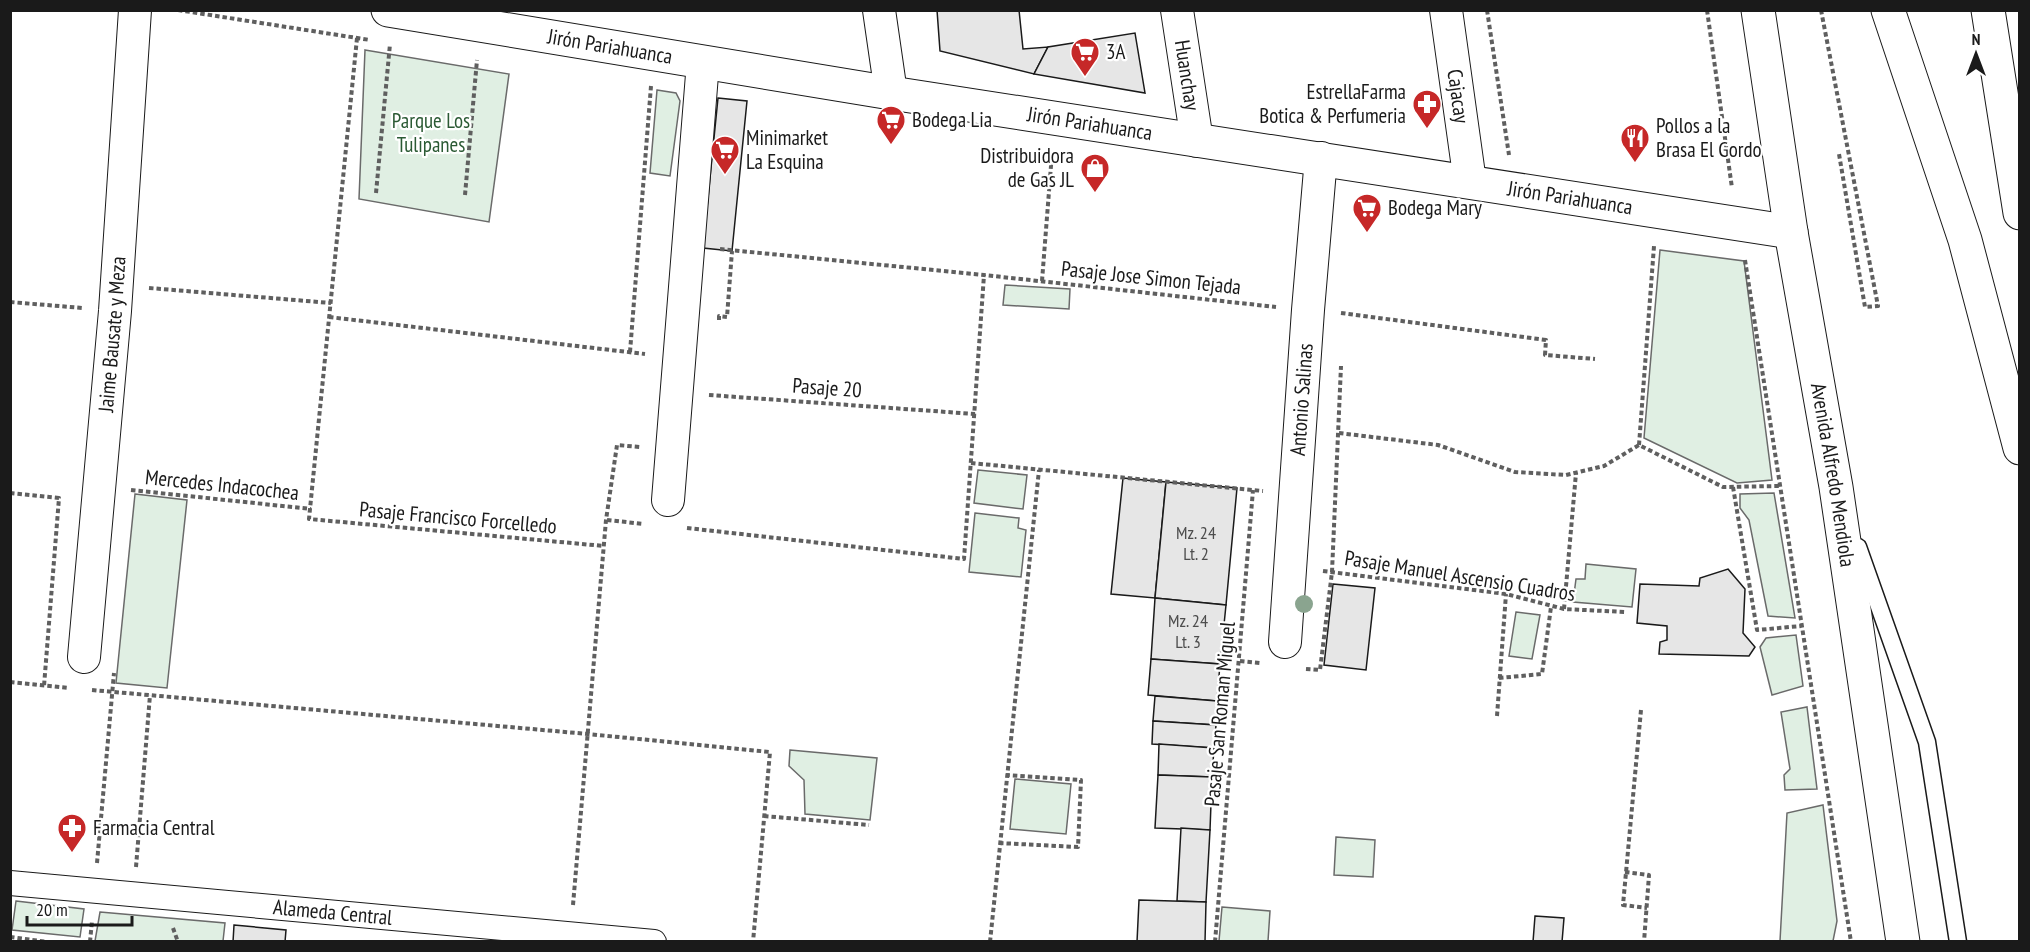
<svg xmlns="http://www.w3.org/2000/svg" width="2030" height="952" font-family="'PT Sans Narrow',sans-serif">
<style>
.green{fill:#e0efe3;stroke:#6a6a6a;stroke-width:1.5}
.building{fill:#e6e6e6;stroke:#1a1a1a;stroke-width:1.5}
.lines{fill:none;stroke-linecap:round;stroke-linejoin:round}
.service-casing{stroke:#1a1a1a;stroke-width:19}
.pedestrian-casing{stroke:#1a1a1a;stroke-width:26}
.minor-casing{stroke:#1a1a1a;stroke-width:34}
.tertiary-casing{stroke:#1a1a1a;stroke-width:35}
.secondary-casing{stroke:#1a1a1a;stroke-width:35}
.motorway-casing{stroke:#1a1a1a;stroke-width:35}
.path{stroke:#5f5f5f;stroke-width:4;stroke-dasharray:4.5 3;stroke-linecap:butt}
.service{stroke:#fff;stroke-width:16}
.pedestrian{stroke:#fff;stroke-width:24}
.minor{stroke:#fff;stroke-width:32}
.tertiary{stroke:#fff;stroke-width:33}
.secondary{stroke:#fff;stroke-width:33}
.motorway{stroke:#fff;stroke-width:33}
.tree{fill:#8aa48f}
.labels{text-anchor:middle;stroke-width:4.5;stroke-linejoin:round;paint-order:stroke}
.number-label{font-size:18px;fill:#4d4d4d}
.street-label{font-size:21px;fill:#1a1a1a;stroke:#fff}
.poi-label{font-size:21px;fill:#1a1a1a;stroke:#fff;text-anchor:start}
.park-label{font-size:21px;fill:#2b5a34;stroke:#fff}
</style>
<rect width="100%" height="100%" fill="#fff"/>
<g class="green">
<polygon points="365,50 509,74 489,222 359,199"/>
<polygon points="657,90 676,93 680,101 670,176 650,173"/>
<polygon points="1660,250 1744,261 1772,480 1737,483 1644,438"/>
<polygon points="1005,285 1070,289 1069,309 1003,305"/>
<polygon points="978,470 1027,475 1023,509 974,503"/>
<polygon points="1774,493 1795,618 1768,616 1749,520 1740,508 1740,494"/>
<polygon points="135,494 187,500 167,688 116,683"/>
<polygon points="975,513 1019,518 1018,528 1026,530 1021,577 969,572"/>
<polygon points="1586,564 1636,569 1632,607 1573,602 1576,579 1585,579"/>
<polygon points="1516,612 1540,615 1532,659 1509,656"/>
<polygon points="1796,635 1803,686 1772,695 1760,647 1766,638"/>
<polygon points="1807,707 1817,789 1785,790 1784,775 1790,769 1781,712"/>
<polygon points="790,750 877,758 870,820 805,814 804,780 789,766"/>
<polygon points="1015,779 1071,784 1066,834 1010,829"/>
<polygon points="1823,805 1837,921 1833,941 1780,941 1787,813"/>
<polygon points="1336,837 1375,840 1373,877 1334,875"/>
<polygon points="16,901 84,909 80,937 12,930"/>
<polygon points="1222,907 1270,911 1268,941 1219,941"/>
<polygon points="100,912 225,923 223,941 95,941"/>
</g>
<g class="building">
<polygon points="937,10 1019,10 1023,49 1048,47 1034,74 940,51"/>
<polygon points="1135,33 1145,93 1034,74 1048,47"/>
<polygon points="718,98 747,101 732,251 703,248"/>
<polygon points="1123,478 1166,482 1155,598 1111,594"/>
<polygon points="1166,482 1237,488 1226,605 1155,598"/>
<polygon points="1728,569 1745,589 1743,633 1755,647 1749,656 1659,654 1660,642 1667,640 1667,626 1637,623 1640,584 1699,586 1700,578"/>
<polygon points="1333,584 1375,588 1366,670 1324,665"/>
<polygon points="1155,598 1226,605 1220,664 1151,659"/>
<polygon points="1151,659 1220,664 1217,701 1148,695"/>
<polygon points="1155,696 1217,701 1216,725 1153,721"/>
<polygon points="1153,721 1216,725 1214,748 1152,744"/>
<polygon points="1159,744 1214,748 1212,777 1158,775"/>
<polygon points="1158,775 1212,777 1210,830 1155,828"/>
<polygon points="1181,828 1210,830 1206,902 1177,901"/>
<polygon points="1139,900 1206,902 1205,942 1137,942"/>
<polygon points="1535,916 1564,918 1562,942 1533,942"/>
<polygon points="234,925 286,930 285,942 233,942"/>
</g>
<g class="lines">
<g class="service-casing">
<polyline id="service" points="1858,547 1927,742 1958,942"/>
</g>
<g class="pedestrian-casing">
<g id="pedestrian">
<path id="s1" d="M 10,883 L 654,942"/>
</g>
</g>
<g class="minor-casing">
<g id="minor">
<polyline points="879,10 891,93"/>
<path id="s2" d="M 1177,10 L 1197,141"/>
<path id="s3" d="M 1446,10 L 1470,182"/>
<polyline points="668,500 703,62"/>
<path id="s4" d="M 1285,642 L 1308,310 L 1321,158"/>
<path id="s5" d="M 84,657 L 115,311 L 135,10"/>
</g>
</g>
<g class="tertiary-casing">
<g id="tertiary">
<path id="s6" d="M 388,10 L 891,93 L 1791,232"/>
</g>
</g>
<g class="secondary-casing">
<g id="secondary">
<path id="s7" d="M 1758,10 L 1791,232 L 1836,487 L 1903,942"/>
</g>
</g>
<g class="motorway-casing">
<g id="motorway">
<polyline points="1888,10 1965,240 2020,448"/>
<polyline points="1988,10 2020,213"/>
</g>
</g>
<g class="path">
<polyline points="178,10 370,40"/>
<polyline points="1487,10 1509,155"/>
<polyline points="1707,10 1732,188"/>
<polyline points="1821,10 1878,306 1865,307 1839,154"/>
<polyline points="357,38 309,519 604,546"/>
<polyline points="376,193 390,44"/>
<polyline points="465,195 477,60"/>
<polyline points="720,249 984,275 1276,307"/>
<polyline points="1745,260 1851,942"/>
<polyline points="1042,281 1052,153"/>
<polyline points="149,288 331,303"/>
<polyline points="10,302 82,308"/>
<polyline points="1341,313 1546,340 1545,355 1595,359"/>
<polyline points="329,317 645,354"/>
<polyline points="719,320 719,316 727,317 732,251"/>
<polyline points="630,352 651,86"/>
<polyline points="709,395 975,414"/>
<polyline points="1339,433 1438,445 1515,472 1566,475 1604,466 1639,445 1723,487 1779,486"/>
<polyline points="1639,445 1654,246"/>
<polyline points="971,463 1263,491"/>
<polyline points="1733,487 1757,630 1801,626"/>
<polyline points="131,490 311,509"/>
<polyline points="10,493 59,498 44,686"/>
<polyline points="607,520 644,524"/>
<polyline points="687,528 964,559 984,275"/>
<polyline points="1323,571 1506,594 1564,609 1625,612"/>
<polyline points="1564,609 1576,473"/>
<polyline points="1240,661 1260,663"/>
<polyline points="1306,669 1320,670 1332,572 1341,366"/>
<polyline points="1499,678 1542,674 1551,607"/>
<polyline points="10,682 69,688"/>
<polyline points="92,690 588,734 770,752 753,942"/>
<polyline points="1641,710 1623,905 1647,908"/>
<polyline points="1497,716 1506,594"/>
<polyline points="764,816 869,825"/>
<polyline points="999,843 1078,847 1081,780 1006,775"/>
<polyline points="97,863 114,673"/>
<polyline points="136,867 150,695"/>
<polyline points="1625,872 1649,875 1644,942"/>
<polyline points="573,905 606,520 617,445 640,447"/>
<polyline points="173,928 178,942"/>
<polyline points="10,937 48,942"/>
<polyline points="90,942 92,921"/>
<polyline points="990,942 1039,470"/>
<polyline points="1215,942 1253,490"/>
</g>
<use href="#service" class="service"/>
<use href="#pedestrian" class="pedestrian"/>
<use href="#minor" class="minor"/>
<use href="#tertiary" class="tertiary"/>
<use href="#secondary" class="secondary"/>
<use href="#motorway" class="motorway"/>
</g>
<circle class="tree" cx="1304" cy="604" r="9"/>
<defs>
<g id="supermarket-pin" transform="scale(1.5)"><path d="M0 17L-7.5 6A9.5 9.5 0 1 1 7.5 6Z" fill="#c62828" stroke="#fff"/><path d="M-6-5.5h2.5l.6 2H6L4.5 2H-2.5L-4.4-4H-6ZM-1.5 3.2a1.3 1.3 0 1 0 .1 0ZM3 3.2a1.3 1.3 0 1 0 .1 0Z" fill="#fff"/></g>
<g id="pharmacy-pin" transform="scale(1.5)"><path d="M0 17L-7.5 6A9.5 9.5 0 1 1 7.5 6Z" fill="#c62828" stroke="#fff"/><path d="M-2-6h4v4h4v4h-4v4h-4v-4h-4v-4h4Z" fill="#fff"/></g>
<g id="restaurant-pin" transform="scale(1.5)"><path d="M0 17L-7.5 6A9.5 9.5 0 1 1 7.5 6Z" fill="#c62828" stroke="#fff"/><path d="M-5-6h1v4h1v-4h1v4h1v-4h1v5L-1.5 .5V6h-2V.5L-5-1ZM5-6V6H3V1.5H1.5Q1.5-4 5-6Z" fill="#fff"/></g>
<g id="shop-pin" transform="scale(1.5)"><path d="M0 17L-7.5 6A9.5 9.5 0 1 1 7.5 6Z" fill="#c62828" stroke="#fff"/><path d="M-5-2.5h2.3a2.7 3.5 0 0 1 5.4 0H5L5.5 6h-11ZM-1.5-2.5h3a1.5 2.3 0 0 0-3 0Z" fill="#fff"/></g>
</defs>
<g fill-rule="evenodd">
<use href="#supermarket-pin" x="1085" y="52"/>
<use href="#pharmacy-pin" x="1427" y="104"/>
<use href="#supermarket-pin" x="891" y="120"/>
<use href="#restaurant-pin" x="1635" y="138"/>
<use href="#supermarket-pin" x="725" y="150"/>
<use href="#shop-pin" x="1095" y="168"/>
<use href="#supermarket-pin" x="1367" y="208"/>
<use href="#pharmacy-pin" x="72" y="828"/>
</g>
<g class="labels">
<g class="number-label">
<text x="1196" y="539">Mz. 24<tspan x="1196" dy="21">Lt. 2</tspan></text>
<text x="1188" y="627">Mz. 24<tspan x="1188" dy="21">Lt. 3</tspan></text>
</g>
<g class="street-label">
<text dy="7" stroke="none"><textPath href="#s6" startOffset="225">Jirón Pariahuanca</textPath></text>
<text dy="7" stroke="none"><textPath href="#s2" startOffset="66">Huanchay</textPath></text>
<text dy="7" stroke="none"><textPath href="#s3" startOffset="87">Cajacay</textPath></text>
<text dy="7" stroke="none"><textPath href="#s6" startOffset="711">Jirón Pariahuanca</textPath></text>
<text dy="7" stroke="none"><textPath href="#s6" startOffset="1197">Jirón Pariahuanca</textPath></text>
<text transform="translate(1151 278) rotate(6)" y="7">Pasaje Jose Simon Tejada</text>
<text dy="7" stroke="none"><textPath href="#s5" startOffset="324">Jaime Bausate y Meza</textPath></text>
<text transform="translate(827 388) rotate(4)" y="7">Pasaje 20</text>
<text dy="7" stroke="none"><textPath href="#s4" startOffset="243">Antonio Salinas</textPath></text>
<text dy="7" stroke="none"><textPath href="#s7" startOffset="471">Avenida Alfredo Mendiola</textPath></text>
<text transform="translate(222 485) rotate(6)" y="7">Mercedes Indacochea</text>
<text transform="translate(458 518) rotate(5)" y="7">Pasaje Francisco Forcelledo</text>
<text transform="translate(1460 576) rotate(9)" y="7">Pasaje Manuel Ascensio Cuadros</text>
<text transform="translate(1220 714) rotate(-85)" y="7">Pasaje San Roman Miguel</text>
<text dy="7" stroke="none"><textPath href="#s1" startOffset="324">Alameda Central</textPath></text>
</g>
<g class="poi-label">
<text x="1106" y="59">3A</text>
<text x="1406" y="99" text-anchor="end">EstrellaFarma<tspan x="1406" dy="24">Botica &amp; Perfumeria</tspan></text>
<text x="912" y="127">Bodega Lia</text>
<text x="1656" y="133">Pollos a la<tspan x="1656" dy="24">Brasa El Gordo</tspan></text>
<text x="746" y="145">Minimarket<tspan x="746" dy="24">La Esquina</tspan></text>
<text x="1074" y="163" text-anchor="end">Distribuidora<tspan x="1074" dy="24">de Gas JL</tspan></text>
<text x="1388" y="215">Bodega Mary</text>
<text x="93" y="835">Farmacia Central</text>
</g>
<g class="park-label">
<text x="431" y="128">Parque Los<tspan x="431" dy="24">Tulipanes</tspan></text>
</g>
</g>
<rect width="2030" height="952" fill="none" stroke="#1a1a1a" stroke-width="24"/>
<g transform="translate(1976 54)" stroke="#ffffff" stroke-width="4.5" paint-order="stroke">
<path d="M0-4.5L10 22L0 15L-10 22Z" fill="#1a1a1a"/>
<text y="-9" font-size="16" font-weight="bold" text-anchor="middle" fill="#1a1a1a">N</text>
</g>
<path d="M27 916v9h105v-9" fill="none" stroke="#1a1a1a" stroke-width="3"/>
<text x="36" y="916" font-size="18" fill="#1a1a1a" stroke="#ffffff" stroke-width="4.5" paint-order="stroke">20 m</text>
</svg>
